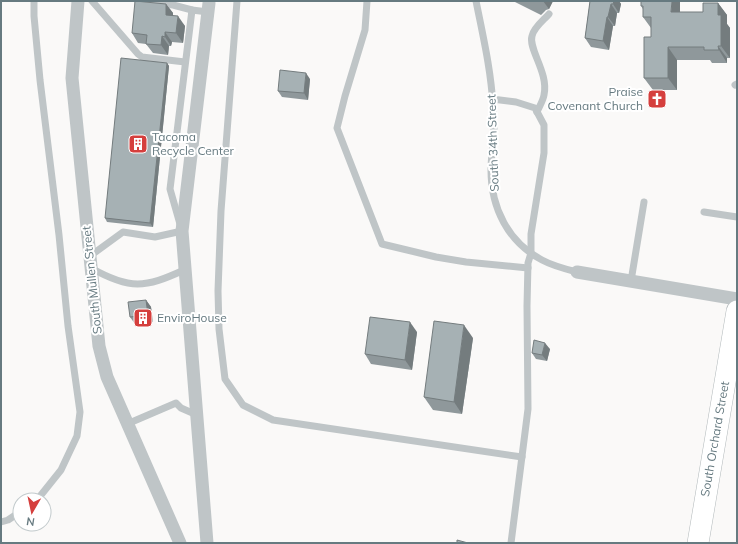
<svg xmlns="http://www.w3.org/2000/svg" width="738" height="544" font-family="Mulish,sans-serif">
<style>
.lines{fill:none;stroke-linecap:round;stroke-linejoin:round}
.primary-casing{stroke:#b1b8ba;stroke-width:22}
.lane{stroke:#bfc5c7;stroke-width:7}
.street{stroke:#bfc5c7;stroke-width:13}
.primary{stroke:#fff;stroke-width:21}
.wall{fill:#8f989b}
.shaded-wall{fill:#747c7e}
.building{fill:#a6b1b4;stroke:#747c7e}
.labels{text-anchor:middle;stroke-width:4;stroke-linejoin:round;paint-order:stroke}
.poi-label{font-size:12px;fill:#667a80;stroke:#fff;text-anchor:start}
.street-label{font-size:12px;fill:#667a80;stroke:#fff}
</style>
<rect width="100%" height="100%" fill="#faf9f8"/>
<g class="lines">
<g class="primary-casing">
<polyline id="primary" points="698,543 737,311"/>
</g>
<g class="lane">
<polyline points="34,1 34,16 40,80 59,235 68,326 80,412 77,436 61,470 37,500"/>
<polyline points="92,1 138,54 142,57 185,62"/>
<polyline points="138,1 173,5 192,10 208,12"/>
<polyline points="237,1 221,211 218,291 219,329 225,379 243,405 273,420 522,457"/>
<polyline points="367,1 365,30 345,96 337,128 382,244 436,257 466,262 528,268"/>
<path d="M 476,1 C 483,36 491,70 493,106 C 493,115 494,124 494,133 C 493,145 491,158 491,170 C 491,208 508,242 542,260 C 553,266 565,269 577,272"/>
<polyline points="735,85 737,84"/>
<polyline points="492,99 516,102 535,108 544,125 544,153 531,234 531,253 528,263 527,306 528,409 511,543"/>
<path d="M 537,112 C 539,107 543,101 544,95 C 549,73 528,49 532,36 C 534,27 544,20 549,14"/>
<polyline points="704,212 737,217"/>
<polyline points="90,256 123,232 155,237 182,231 170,189 192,10"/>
<path d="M 91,268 C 130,290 145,288 184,270"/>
<polyline points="631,281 644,202"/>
<polyline points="127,424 176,403 181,408 197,415"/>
<polyline points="1,522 8,520 20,512"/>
</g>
<g class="street">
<polyline points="78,1 72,78 99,346 107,377 180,543"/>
<polyline points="577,272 737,299"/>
<polyline points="207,543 182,231 209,3"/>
</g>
<use href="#primary" class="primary"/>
</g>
<g class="wall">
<polygon points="513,1 553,1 549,9 546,10 541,15"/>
<polygon points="590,1 619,1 621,4 619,13 617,13 615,26 613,26 609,50 591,47 585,38"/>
<polygon points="718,3 727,15 727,24 730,28 730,58 727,58 727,63 712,63 710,60 677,60 677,90 653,90 644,78 651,37 651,28 643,17 643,9 641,6 680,12 703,12"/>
<polygon points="166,4 173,13 173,16 185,26 183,43 172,42 171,46 169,46 168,55 153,53 146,44 138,43 132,33"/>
<polygon points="167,63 169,66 153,227 107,222 105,218"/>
<polygon points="310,79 308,100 282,97 278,91"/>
<polygon points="146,300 151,307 153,322 135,324 130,317"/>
<polygon points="417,332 412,370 371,364 365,354"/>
<polygon points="473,338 462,414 433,410 424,397"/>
<polygon points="550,349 547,361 536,359 532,353"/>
</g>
<g class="shaded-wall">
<polygon points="543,1 553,1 549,9"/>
<polygon points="614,1 619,1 621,4 619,13 613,4"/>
<polygon points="672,1 680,1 680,25 671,12"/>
<polygon points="718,3 727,15 727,24 730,28 730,58 721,46 718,15"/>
<polygon points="166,4 173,13 173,25 166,15"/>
<polygon points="611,4 617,13 615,26 608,17"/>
<polygon points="178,16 185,26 183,43 176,33"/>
<polygon points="607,17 613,26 609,50 603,41"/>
<polygon points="165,32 172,42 171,46 165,37"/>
<polygon points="162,36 169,46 168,55 161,45"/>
<polygon points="718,46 727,58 727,63 719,50"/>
<polygon points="668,47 677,60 677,90 668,78"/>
<polygon points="167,63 169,66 153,227 150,223"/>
<polygon points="306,73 310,79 308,100 304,93"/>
<polygon points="146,300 151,307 153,322 148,315"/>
<polygon points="410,322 417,332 412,370 405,360"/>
<polygon points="464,325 473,338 462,414 454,402"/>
<polygon points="545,343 550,349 547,361 542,355"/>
</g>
<g class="building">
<polygon points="135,1 166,4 166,15 178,16 176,33 165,32 165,37 162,36 161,45 146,44 147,35 132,33"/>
<polygon points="590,1 614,1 613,4 611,4 608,17 607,17 603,41 585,38"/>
<polygon points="641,1 672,1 671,12 703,12 703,3 718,3 718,15 721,15 721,46 718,46 719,50 704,50 704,47 668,47 668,78 644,78 644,37 651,37 651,17 643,17 643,6 641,6"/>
<polygon points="121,58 167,63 150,223 105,218"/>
<polygon points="280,70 306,73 304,93 278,91"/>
<polygon points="146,300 148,315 130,317 128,302"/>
<polygon points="370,317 410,322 405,360 365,354"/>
<polygon points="434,321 464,325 454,402 424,397"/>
<polygon points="534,340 545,343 542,355 532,353"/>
<polygon points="457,540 468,543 457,543"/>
</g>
<defs>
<g id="church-square" transform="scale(1)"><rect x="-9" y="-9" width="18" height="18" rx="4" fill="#d53f3d" stroke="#fff"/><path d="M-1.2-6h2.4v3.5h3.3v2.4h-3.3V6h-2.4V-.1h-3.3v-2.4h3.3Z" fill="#fff"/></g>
<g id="building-square" transform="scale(1)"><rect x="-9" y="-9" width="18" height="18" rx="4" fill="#d53f3d" stroke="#fff"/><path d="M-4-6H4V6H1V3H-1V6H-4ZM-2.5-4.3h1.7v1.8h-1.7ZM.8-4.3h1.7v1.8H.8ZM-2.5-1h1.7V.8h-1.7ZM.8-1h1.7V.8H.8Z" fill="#fff"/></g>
</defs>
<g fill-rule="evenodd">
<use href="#church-square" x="657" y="99"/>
<use href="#building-square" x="138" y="144"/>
<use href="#building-square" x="143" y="318"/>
</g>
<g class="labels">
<g class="poi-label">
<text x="643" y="96" text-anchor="end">Praise<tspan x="643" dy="14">Covenant Church</tspan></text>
<text x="152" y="141">Tacoma<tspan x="152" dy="14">Recycle Center</tspan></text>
<text x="157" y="322">EnviroHouse</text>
</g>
<g class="street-label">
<text transform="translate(493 143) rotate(-92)" y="4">South 34th Street</text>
<text transform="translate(92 280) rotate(-96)" y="4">South Mullen Street</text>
<text transform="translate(715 439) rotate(-80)" y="4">South Orchard Street</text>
</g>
</g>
<rect width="738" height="544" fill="none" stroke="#667a80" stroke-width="4"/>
<g transform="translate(32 512) rotate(189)"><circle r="19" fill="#ffffff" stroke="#c2cacc"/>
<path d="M0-3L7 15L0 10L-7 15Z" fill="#d53f3d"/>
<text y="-6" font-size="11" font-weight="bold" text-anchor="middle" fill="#667a80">N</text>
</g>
</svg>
